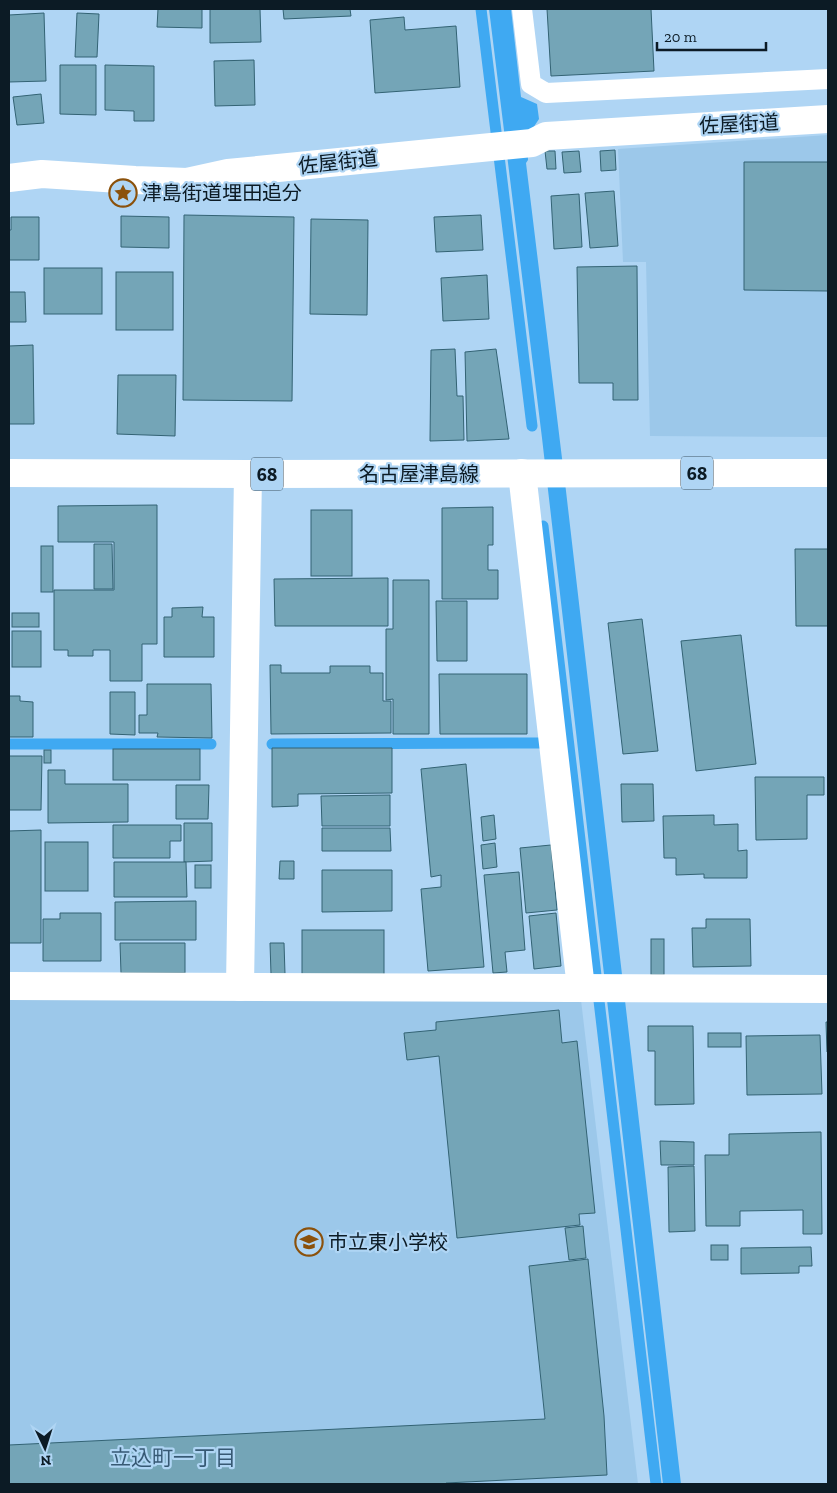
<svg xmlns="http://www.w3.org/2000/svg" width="837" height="1493" font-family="'Zilla Slab','Noto Sans JP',serif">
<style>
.built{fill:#9cc8ea}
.water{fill:#3fa9f2}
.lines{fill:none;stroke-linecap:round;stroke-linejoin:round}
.stream{stroke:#3fa9f2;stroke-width:11}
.building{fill:#74a5b7;stroke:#336374}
.service{stroke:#fff;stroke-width:20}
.minor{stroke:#fff;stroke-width:28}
.primary{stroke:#fff;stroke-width:28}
.labels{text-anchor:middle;stroke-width:4.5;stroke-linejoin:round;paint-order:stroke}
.shield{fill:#afd5f4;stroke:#3d5363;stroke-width:1}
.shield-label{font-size:19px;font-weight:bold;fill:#0c1b25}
.street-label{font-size:20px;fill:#0c1b25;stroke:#afd5f4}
.poi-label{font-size:20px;fill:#0c1b25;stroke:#afd5f4;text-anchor:start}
.neighbourhood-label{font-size:21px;fill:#375974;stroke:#afd5f4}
</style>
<rect width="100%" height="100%" fill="#afd5f4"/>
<g class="built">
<polygon points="828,135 828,437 650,436 646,262 623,262 618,149"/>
<polygon points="9,1000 581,1000 638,1484 9,1484"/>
</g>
<polygon class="water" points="489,9 511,9 521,97 537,104 539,119 527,137 528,160 526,163 566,491 681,1484 663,1484 542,438"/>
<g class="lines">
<g class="stream">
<polyline points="481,9 532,426"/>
<polyline points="543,526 656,1484"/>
<polyline points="9,744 211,744"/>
<polyline points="272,744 540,743"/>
</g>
</g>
<g class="building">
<polygon points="158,9 202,9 202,28 157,27"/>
<polygon points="210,9 260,9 261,42 210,43"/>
<polygon points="283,9 350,9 351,16 284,19"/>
<polygon points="547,9 651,9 654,71 551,76"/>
<polygon points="44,13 46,81 9,82 9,15"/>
<polygon points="77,13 99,14 97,57 75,57"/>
<polygon points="404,17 405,30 456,26 460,87 375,93 370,20"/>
<polygon points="254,60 255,105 215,106 214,61"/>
<polygon points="60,65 96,65 96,115 60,114"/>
<polygon points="105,65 154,66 154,121 134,121 134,111 105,110"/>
<polygon points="41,94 44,123 17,125 13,97"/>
<polygon points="615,150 616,170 601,171 600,151"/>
<polygon points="545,151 555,151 556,169 547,169"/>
<polygon points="579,151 581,172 564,173 562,152"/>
<polygon points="744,162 828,162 828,291 744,290"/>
<polygon points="614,191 618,246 590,248 585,193"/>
<polygon points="579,194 582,247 554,249 551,196"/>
<polygon points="184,215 294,217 292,401 183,400"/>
<polygon points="481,215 483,250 436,252 434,217"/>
<polygon points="121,216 169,217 169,248 121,247"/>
<polygon points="11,217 39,217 39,260 9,260 9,230 11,230"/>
<polygon points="311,219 368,220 367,315 310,314"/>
<polygon points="637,266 638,400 613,400 613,383 579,383 577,267"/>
<rect x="44" y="268" width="58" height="46"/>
<rect x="116" y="272" width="57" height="58"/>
<polygon points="487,275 489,319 443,321 441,278"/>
<polygon points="9,292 25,292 26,322 9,322"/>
<polygon points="33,345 34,424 9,424 9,346"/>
<polygon points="455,349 457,396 463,396 464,440 430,441 431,350"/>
<polygon points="496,349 509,439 467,441 465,352"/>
<polygon points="118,375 176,375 175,436 117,434"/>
<polygon points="157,505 157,644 142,644 142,681 110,681 110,650 93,650 93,656 68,656 68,650 54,650 54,590 114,590 114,542 58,542 58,506"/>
<polygon points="493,507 493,545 488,545 488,570 498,570 498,599 442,599 442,508"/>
<rect x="311" y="510" width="41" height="66"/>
<polygon points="94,544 112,544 113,589 94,589"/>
<rect x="41" y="546" width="12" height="46"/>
<polygon points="795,549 828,549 828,626 796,626"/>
<polygon points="388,578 388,626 275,626 274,579"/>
<polygon points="393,580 429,580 429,734 393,734 393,699 386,700 386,629 393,629"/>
<polygon points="436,601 467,601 467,661 437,661"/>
<polygon points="203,607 202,617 214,617 214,657 164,657 164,617 172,617 172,608"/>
<rect x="12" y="613" width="27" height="14"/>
<polygon points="642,619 658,751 623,754 608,623"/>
<rect x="12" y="631" width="29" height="36"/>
<polygon points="741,635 756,764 696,771 681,641"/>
<polygon points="270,665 281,665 281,673 330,673 330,666 370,666 370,673 383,673 383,701 391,701 391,733 271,734"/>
<polygon points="439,674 527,674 527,734 440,734"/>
<polygon points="147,684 211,684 212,738 157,737 158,733 139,733 139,715 147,715"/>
<polygon points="110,692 135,692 135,735 110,734"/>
<polygon points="9,696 20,696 20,701 33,702 33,737 9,737"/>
<polygon points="272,748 392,748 392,793 298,794 298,806 272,807"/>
<rect x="113" y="749" width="87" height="31"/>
<rect x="44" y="750" width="7" height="13"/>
<polygon points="9,756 42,756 41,810 9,810"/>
<polygon points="466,764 484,967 428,971 421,889 441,887 441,875 431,877 421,769"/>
<polygon points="48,770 65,770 65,784 128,784 128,822 48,823"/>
<polygon points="755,777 824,777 824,795 807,795 807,839 756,840"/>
<polygon points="621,784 653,784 654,821 622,822"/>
<polygon points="176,785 209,785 208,819 176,819"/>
<polygon points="390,795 390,826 322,826 321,796"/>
<polygon points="494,815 496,839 483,841 481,817"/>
<polygon points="714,815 714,825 738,824 738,851 747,850 747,878 704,878 704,874 676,875 676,858 664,858 663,816"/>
<polygon points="184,823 212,823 212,861 184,862"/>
<polygon points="113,825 181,825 181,841 170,841 170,858 113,858"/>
<polygon points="322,828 390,828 391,851 322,851"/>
<polygon points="41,830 41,943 9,943 9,831"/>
<rect x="45" y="842" width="43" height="49"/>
<polygon points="495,843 497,867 483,869 481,845"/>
<polygon points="551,845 557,910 526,913 520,848"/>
<polygon points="280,861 294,861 294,879 279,879"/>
<polygon points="114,862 186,862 187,897 114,897"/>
<rect x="195" y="865" width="16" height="23"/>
<polygon points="322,870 392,870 392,911 322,912"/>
<polygon points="519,872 525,950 505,952 507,972 493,973 484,875"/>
<polygon points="196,901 196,940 115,940 115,902"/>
<polygon points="60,913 101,913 101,961 43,961 43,919 60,919"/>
<polygon points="556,913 561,966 534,969 529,916"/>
<polygon points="706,919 750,919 751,966 693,967 692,928 706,928"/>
<rect x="302" y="930" width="82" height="45"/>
<rect x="651" y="939" width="13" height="36"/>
<polygon points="120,943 185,943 185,973 121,973"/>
<polygon points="270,943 284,943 285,974 271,974"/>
<polygon points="559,1010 562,1043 577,1041 595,1213 579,1214 580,1225 457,1238 439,1056 407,1060 404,1033 436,1030 436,1022"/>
<polygon points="826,1022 828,1022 828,1052 827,1052"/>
<polygon points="648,1026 693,1026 694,1104 655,1105 655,1051 648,1051"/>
<rect x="708" y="1033" width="33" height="14"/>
<polygon points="820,1035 822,1094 747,1095 746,1036"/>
<polygon points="821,1132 822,1234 803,1234 803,1210 740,1211 740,1226 706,1226 705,1155 729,1155 729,1134"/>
<polygon points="660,1141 694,1142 694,1165 661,1165"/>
<polygon points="694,1166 695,1231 669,1232 668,1167"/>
<polygon points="583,1226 586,1258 569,1260 565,1228"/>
<rect x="711" y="1245" width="17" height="15"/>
<polygon points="811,1247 812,1266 799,1266 799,1273 741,1274 741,1248"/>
<polygon points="588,1259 604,1416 607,1475 446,1483 446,1484 9,1484 9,1445 545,1419 529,1266"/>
</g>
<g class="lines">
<polyline class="service" points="522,9 531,84 546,93 828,79"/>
<g class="minor">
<polyline points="9,178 42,174 135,180 187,182 228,173 532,143 546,136 828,119"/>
<polyline points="522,473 581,988"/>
<polyline points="9,986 828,989"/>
<polyline points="240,987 248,474"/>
</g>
<polyline class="primary" points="9,473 248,474 828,473"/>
</g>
<defs>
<g id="sight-ring" transform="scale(1.4375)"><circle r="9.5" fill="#afd5f4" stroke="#8b510b" stroke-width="1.5"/><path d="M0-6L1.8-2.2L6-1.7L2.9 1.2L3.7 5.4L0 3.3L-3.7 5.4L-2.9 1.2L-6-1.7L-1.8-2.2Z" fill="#8b510b"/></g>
<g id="school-ring" transform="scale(1.4375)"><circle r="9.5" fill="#afd5f4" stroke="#8b510b" stroke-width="1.5"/><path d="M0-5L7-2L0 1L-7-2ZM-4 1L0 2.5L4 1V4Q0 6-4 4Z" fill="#8b510b"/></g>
</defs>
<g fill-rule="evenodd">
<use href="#sight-ring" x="123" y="193"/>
<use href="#school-ring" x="309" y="1242"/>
</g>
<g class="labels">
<g class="shield">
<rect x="681" y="456.5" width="32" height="33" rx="4"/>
<rect x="251" y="457.5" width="32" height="33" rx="4"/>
</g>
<g class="shield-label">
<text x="697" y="480">68</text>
<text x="267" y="481">68</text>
</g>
<g class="street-label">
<text transform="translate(739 124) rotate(-3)" y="7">佐屋街道</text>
<text transform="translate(338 162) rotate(-6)" y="7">佐屋街道</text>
<text x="419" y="481">名古屋津島線</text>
</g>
<g class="poi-label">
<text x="142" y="200">津島街道埋田追分</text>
<text x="328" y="1249">市立東小学校</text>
</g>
<g class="neighbourhood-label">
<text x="173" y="1465">立込町一丁目</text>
</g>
</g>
<rect width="837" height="1493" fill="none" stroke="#0c1b25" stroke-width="20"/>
<g transform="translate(45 1448) rotate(176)" stroke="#afd5f4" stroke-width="4" paint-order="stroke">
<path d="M0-4L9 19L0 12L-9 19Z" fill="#0c1b25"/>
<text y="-8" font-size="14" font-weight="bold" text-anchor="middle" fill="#0c1b25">N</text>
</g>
<path d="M657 42v8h109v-8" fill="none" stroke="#0c1b25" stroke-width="2.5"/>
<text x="664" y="42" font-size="15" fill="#0c1b25" stroke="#afd5f4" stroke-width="4" paint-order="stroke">20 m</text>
</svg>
